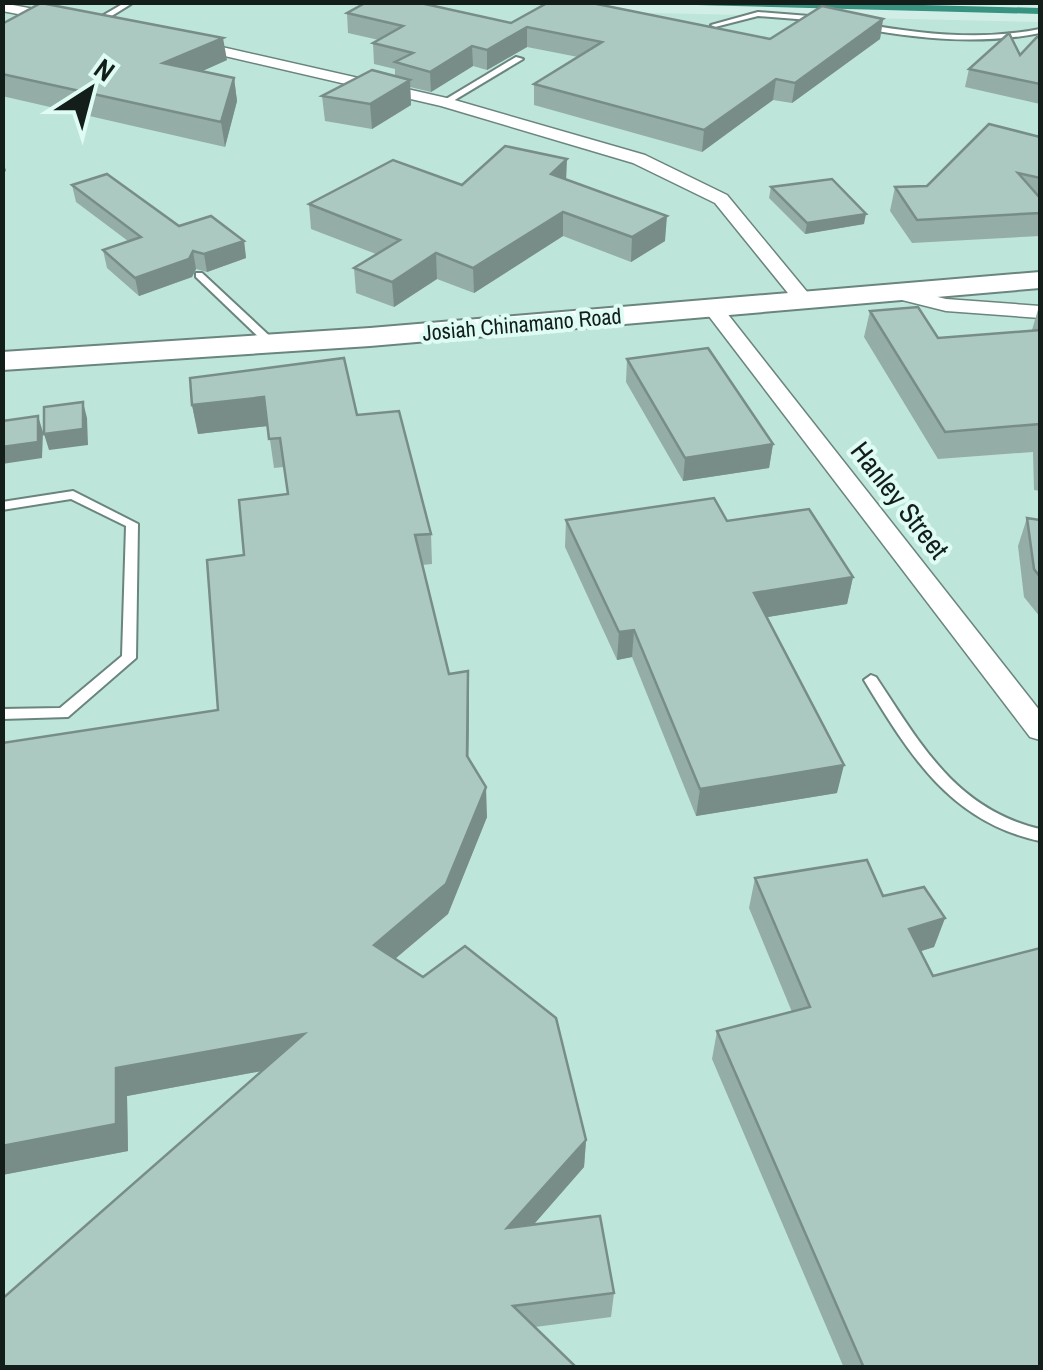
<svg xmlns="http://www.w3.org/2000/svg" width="1043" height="1370" font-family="'Archivo Narrow',sans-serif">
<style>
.built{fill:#bee5da}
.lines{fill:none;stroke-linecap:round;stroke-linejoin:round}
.stream{stroke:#379280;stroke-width:6}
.lane-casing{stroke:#6a857e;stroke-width:4}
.street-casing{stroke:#6a857e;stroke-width:3}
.secondary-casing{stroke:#6a857e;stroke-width:4}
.lane{fill:#fff;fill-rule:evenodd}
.street{fill:#fff;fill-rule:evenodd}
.secondary{fill:#fff;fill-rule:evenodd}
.wall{fill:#94ada6}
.shaded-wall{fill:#788d87}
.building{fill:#acc9c1;stroke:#788d87;stroke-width:2.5}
.labels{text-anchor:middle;stroke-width:8;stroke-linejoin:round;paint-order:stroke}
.far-street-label{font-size:22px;fill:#131e1b;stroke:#defcf3}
.street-label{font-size:28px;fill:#131e1b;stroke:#defcf3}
</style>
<rect width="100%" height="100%" fill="#d1eee6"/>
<polygon class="built" points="556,2 611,12 1040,22 1040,1367 3,1368 3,3"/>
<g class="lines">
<polyline class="stream" points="697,2 1040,11"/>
<g class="lane-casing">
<g id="lane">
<polygon points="126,2 131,4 97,25 90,23"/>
<polygon points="758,12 822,17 826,19 822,21 758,16 715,27 711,25"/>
<path d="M 863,24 C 923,34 980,41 1040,29 L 1040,33 C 980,45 921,39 860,28 L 859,26 Z"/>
<polygon points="516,57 523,59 448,104 441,102"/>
<polygon points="196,273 202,273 276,342 276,346 268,346 196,277"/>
<polygon points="73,491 138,524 136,658 68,717 2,719 2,709 60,708 122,656 126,526 71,499 2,510 2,502"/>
<path d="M 871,675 L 876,677 C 921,745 956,809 1040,829 L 1040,841 C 950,822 909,754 864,680 Z"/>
</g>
</g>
<g class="street-casing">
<g id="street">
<polygon points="2,3 61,14 68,18 61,22 2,11"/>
<polygon points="191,40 451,99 645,155 727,195 813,299 796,303 715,203 633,163 441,106 186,47 186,41"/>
<polygon points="901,288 946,299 1040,306 1040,318 946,311 894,298 894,290"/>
<polygon points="712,301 719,303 1040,711 1040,740 1030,737 705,311 705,303"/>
</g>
</g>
<g class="secondary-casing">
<polygon id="secondary" points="1040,272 1040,288 370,346 2,370 2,352 370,328"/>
</g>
<use href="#lane" class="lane"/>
<use href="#street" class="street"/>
<use href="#secondary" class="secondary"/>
</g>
<g class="wall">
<polygon points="347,13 770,39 883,19 880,39 792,103 773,100 702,152 534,105 534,84 578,57 527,47 487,70 473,66 431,92 410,87 411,105 372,129 325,121 322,96 395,76 395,69 374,64 373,43 379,40 348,33"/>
<polygon points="2,24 227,60 202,71 234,78 237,101 225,147 2,96"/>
<polygon points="1040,38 1040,104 965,87 969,69 1020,55"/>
<polygon points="1040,137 1040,236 912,243 890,211 895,187 927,186"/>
<polygon points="566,180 665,241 631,262 563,236 474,293 437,279 394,307 356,293 354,268 376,254 311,229 309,204 462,185"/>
<polygon points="72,185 179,226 244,241 246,258 207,272 196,269 192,277 139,296 107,268 103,250 128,241 76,202"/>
<polygon points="771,187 864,224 805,234 769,198"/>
<polygon points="1040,303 1040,491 1034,490 1033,452 938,459 864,337 870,311 938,338 1032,330"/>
<polygon points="627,359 773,444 769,468 683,481 626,382"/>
<polygon points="192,405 357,415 431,534 432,564 422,565 449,674 469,701 468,759 487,817 448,914 395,959 586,1140 584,1167 533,1225 614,1293 611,1317 535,1327 262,1071 127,1096 128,1151 2,1175 2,743 218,710 244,555 288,494 284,467 274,468 268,426 198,434"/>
<polygon points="1027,518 1040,520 1040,617 1024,597 1018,546"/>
<polygon points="566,520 727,521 853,577 847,604 767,617 837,793 696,816 632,657 617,660 565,547"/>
<polygon points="755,878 883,896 945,918 934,947 921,951 1040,1368 844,1368 712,1059 717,1031 792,1012 749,908"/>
</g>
<g class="shaded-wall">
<polygon points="883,19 880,39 792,103 795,83"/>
<polygon points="527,27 527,47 487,70 487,50"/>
<polygon points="223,38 227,60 167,87 163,63"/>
<polygon points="472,46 473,66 431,92 430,72"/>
<polygon points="234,78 237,101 225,147 221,122"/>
<polygon points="776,79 773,100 702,152 704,130"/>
<polygon points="410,80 411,105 372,129 370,104"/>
<polygon points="2,156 6,171 2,173"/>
<polygon points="567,159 566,183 551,174"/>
<polygon points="563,212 563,236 474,293 473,268"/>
<polygon points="866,214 864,224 805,234 807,223"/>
<polygon points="667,216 665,241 631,262 632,237"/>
<polygon points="244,241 246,258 207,272 204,254"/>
<polygon points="193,251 196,269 192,277 139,296 135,278"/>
<polygon points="436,253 437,279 394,307 392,282"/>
<polygon points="264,397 268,426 198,434 192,405"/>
<polygon points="83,402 87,418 88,445 49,450 44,434"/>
<polygon points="38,416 43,432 42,458 2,464 2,447"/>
<polygon points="773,444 769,468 683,481 685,458"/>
<polygon points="853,577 847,604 750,620 754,593"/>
<polygon points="634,630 632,657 617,660 619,632"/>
<polygon points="468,671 469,701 468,786 467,756"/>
<polygon points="844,765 837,793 696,816 700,789"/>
<polygon points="486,787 487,817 448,914 377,974 374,945"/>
<polygon points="945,918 934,947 899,958 909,929"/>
<polygon points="304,1034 310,1062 127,1096 128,1151 2,1175 2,1146 116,1068"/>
<polygon points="586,1140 584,1167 508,1254 507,1228"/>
</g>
<g class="building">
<polygon points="367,2 416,2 511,23 549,2 587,2 770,39 822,6 883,19 795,83 776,79 704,130 534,84 602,42 527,27 487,50 472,46 430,72 395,62 413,53 373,43 403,26 347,13"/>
<polygon points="41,3 223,38 163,63 234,78 221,122 2,74 2,24"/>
<polygon points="1009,33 1020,55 1037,37 1040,38 1040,84 969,69"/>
<polygon points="372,70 410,80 370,104 322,96"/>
<polygon points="989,124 1040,137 1040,178 1018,173 1040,198 1040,213 917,220 895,187 927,186"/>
<polygon points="505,146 567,159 551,174 667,216 632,237 563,212 473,268 436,253 392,282 354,268 400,240 309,204 393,160 462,185"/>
<polygon points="107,174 179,226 211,216 244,241 204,254 193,251 189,259 135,278 103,250 141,237 72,185"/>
<polygon points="832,179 866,214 807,223 771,187"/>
<polygon points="1040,303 1040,424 945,432 870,311 918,307 938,338 1040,330"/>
<polygon points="708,348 773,444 685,458 627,359"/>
<polygon points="344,358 357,415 399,411 431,534 415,535 449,674 468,671 467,756 486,787 446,884 374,945 423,977 465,946 556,1018 586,1140 507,1228 600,1216 614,1293 513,1306 577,1368 2,1368 2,1299 304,1034 116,1068 116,1124 2,1146 2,743 218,710 207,560 244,555 239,500 288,494 280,438 269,439 264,397 192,405 190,378"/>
<polygon points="83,402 83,429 44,434 44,407"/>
<polygon points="38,416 38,442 2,447 2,421"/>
<polygon points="714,498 727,521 809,509 853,577 754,593 844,765 700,789 634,630 619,632 566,520"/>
<polygon points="1027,518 1040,520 1040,577 1034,569"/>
<polygon points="867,860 883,896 924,887 945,918 909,929 933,976 1040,948 1040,1368 864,1368 717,1031 810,1007 755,878"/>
</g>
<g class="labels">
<g class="far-street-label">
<text transform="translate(522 324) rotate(-5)" y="8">Josiah Chinamano Road</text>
</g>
<g class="street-label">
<text transform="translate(900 500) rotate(52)" y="10">Hanley Street</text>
</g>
</g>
<rect width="1043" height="1370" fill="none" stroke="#131e1b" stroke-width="10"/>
<g transform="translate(90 90) rotate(36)" stroke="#defcf3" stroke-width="8" paint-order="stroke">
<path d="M0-8L18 38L0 25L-18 38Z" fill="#131e1b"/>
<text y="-15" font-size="28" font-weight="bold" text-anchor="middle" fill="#131e1b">N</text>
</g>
</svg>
